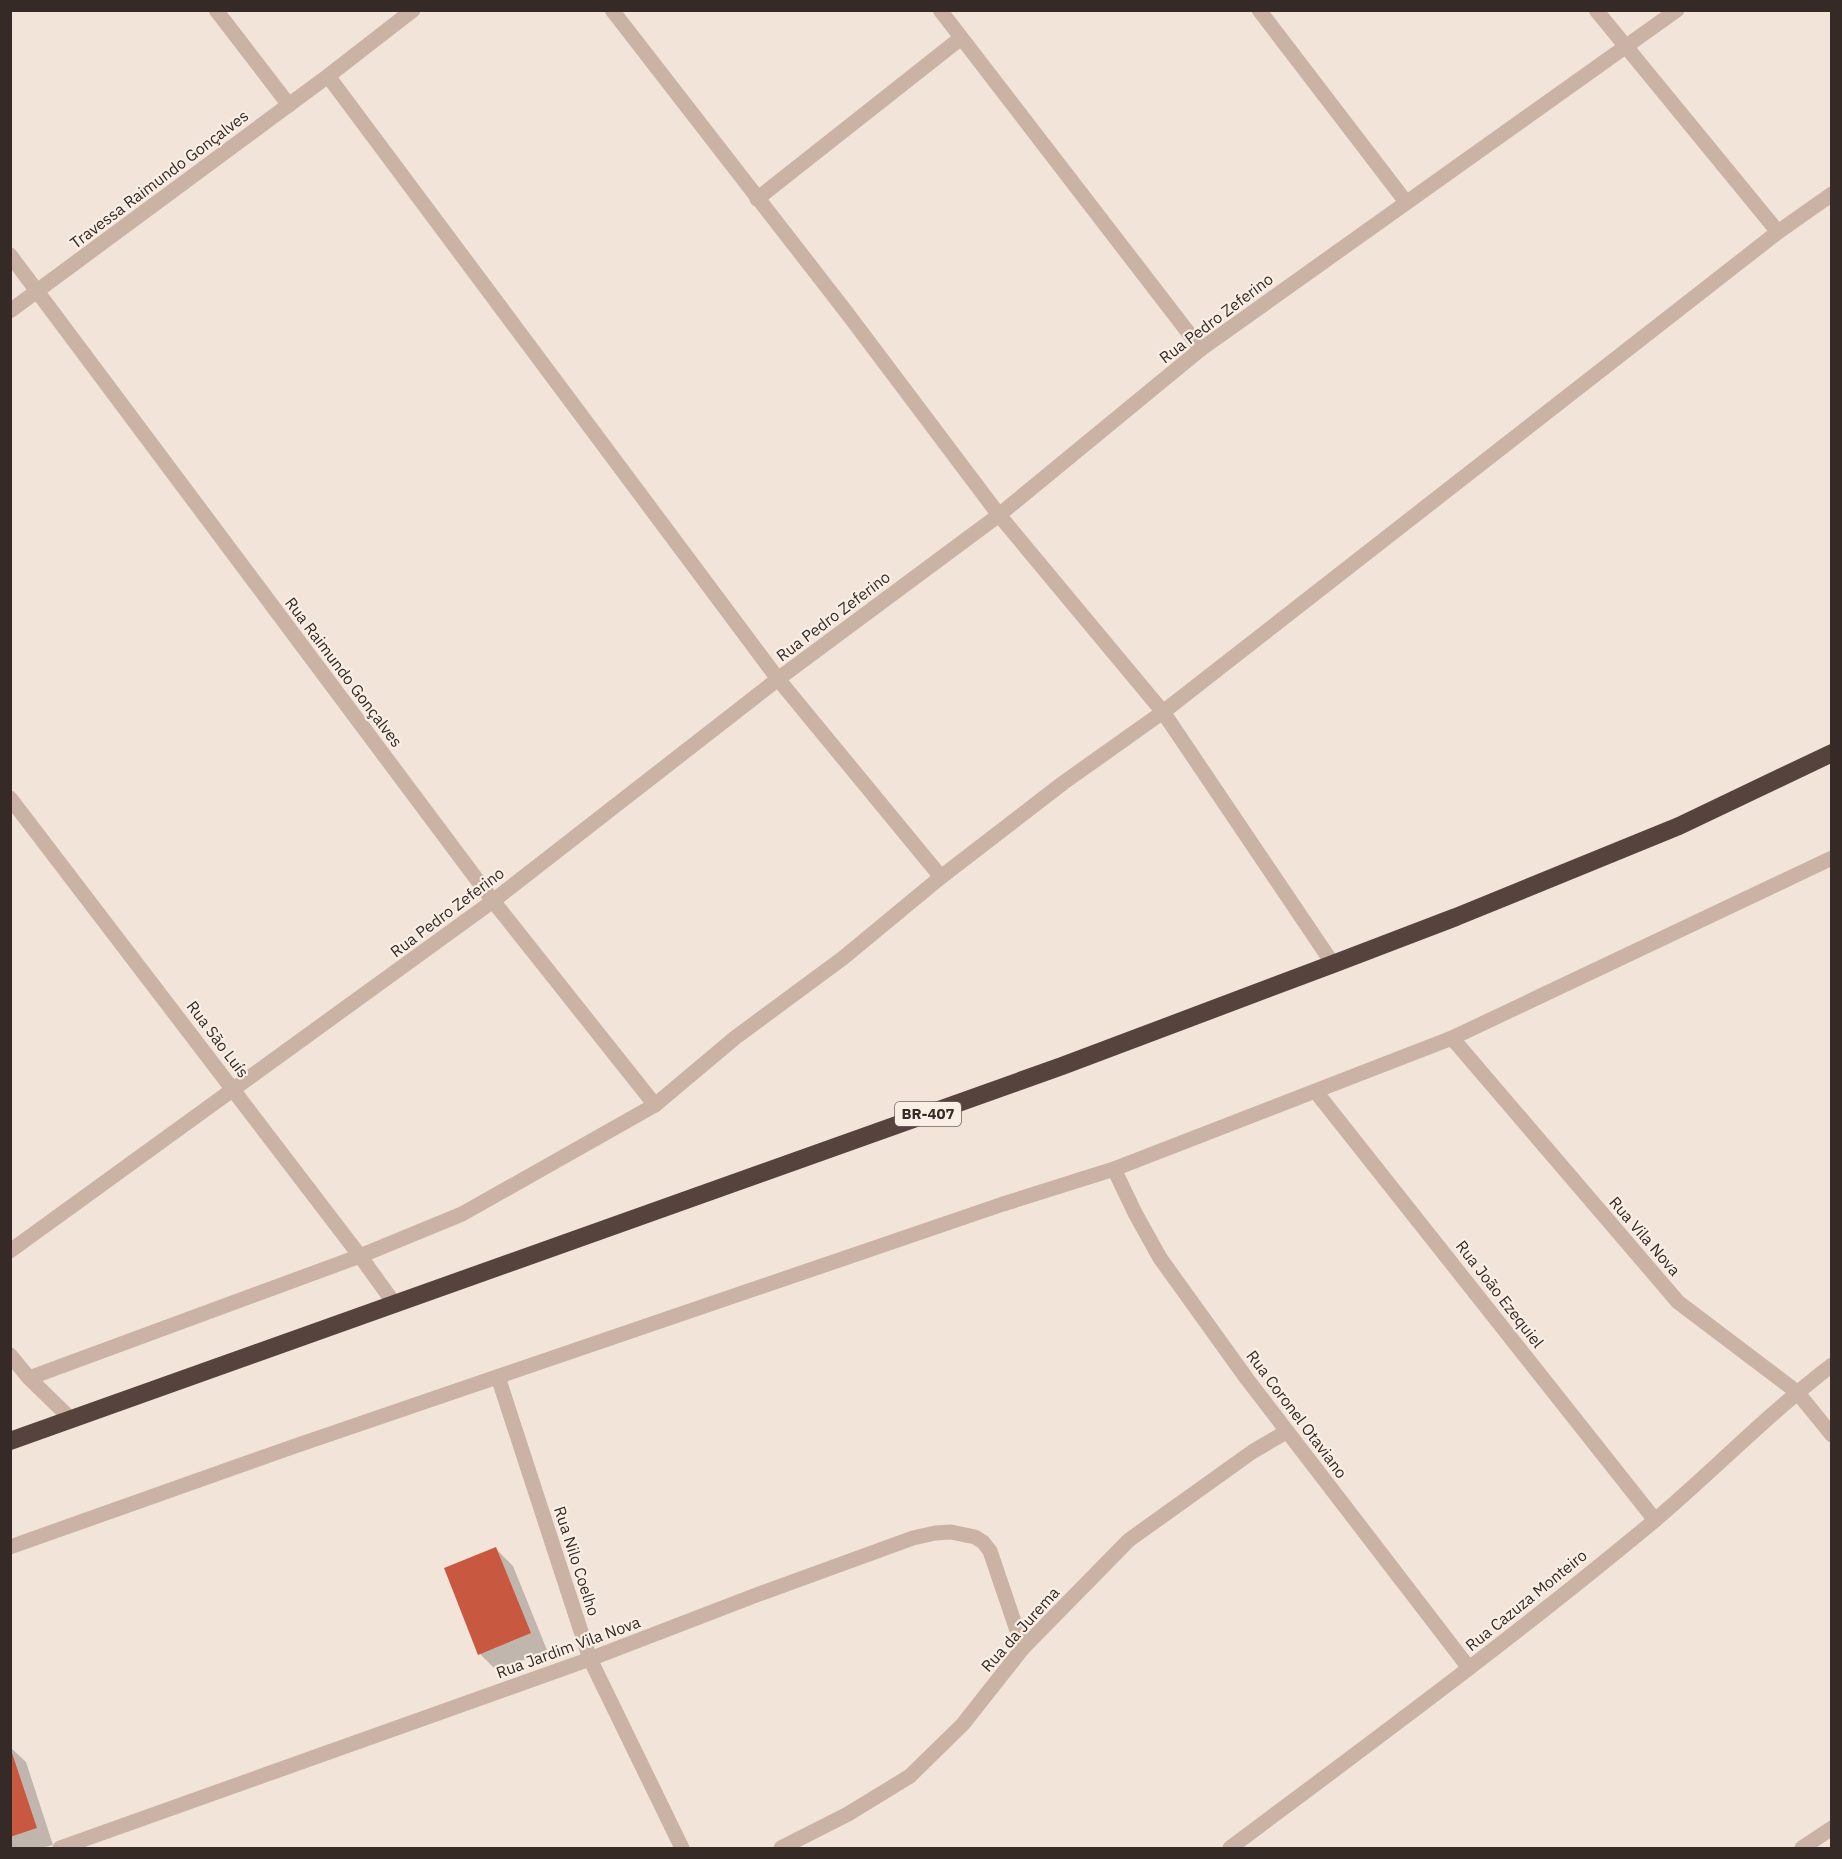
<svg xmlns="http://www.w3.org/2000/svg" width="1842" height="1859" font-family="'IBM Plex Sans',sans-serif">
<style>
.shadow{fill:#0003}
.building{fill:#c95840}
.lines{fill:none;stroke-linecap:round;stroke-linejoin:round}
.street{stroke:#cab3a4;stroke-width:15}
.highway{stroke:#56433d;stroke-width:18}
.labels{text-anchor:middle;stroke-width:4.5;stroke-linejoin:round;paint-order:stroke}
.shield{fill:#f9efe5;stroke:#70655f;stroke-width:1.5}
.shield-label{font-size:15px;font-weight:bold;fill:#352a26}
.street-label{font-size:16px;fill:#352a26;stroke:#f9efe5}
</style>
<rect width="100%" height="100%" fill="#f2e4d9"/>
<g class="shadow">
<polygon points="496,1549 513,1566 547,1650 497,1671 480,1654"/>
<polygon points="10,1747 26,1762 53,1845 41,1848 10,1848"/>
</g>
<g class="building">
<polygon points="496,1547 531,1633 478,1655 444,1568"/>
<polygon points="10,1747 37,1828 10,1837"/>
</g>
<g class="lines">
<g class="street">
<polyline points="216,10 289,105"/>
<polyline points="612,10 847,313 999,515 1163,712 1333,964"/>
<polyline points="940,10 1201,349"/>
<polyline points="1259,10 1406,202"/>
<polyline points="1596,10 1778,232"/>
<polyline points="328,76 778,679 941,877"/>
<polyline points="757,199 961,38"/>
<polyline points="10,255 493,901 655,1105"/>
<polyline points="10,311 328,76 413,10"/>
<polyline points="10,798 360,1256 394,1303"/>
<polyline points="1452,1038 1678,1302 1797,1392 1832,1435"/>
<polyline points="1316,1092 1655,1520"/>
<polyline points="1114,1169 1135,1213 1160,1258 1247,1379 1469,1668"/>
<polyline points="10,1251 493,901 778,679 999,515 1201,349 1677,10"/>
<polyline points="10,1355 29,1378 72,1420"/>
<polyline points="498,1377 590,1659 682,1848"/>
<polyline points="29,1378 360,1256 462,1214 655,1105 736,1037 843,958 941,877 1063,783 1163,712 1778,232 1832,194"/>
<polyline points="10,1547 295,1446 1003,1204 1114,1169 1452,1038 1832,858"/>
<polyline points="60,1848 590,1659 759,1594 913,1538 935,1533 951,1532 975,1537 983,1542 990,1551 1023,1648"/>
<polyline points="781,1848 848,1814 910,1776 963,1724 1023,1648 1129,1540 1252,1452 1286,1432"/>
<path d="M 1230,1848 C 1373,1741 1517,1635 1654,1521 C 1714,1470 1769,1413 1832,1365"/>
<polyline points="1802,1848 1832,1828"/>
</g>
<polyline class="highway" points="10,1441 1062,1066 1333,964 1456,917 1679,826 1832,753"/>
</g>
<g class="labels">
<rect class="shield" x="895" y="1102" width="66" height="24" rx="4.5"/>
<g class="shield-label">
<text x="928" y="1119">BR-407</text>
</g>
<g class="street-label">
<text transform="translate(159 179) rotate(-37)" y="6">Travessa Raimundo Gonçalves</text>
<text transform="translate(1216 318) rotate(-37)" y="6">Rua Pedro Zeferino</text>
<text transform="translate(833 616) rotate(-37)" y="6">Rua Pedro Zeferino</text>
<text transform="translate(344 672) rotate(53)" y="6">Rua Raimundo Gonçalves</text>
<text transform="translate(447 912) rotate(-37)" y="6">Rua Pedro Zeferino</text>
<text transform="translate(218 1039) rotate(53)" y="6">Rua São Luís</text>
<text transform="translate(1645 1236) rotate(49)" y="6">Rua Vila Nova</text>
<text transform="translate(1500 1294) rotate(52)" y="6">Rua João Ezequiel</text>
<text transform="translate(1297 1414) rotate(53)" y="6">Rua Coronel Otaviano</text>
<text transform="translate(577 1561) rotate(72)" y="6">Rua Nilo Coelho</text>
<text transform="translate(1526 1600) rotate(-39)" y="6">Rua Cazuza Monteiro</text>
<text transform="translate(1020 1629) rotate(-48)" y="6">Rua da Jurema</text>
<text transform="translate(568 1647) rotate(-20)" y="6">Rua Jardim Vila Nova</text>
</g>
</g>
<rect width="1842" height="1859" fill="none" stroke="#352a26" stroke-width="24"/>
</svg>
